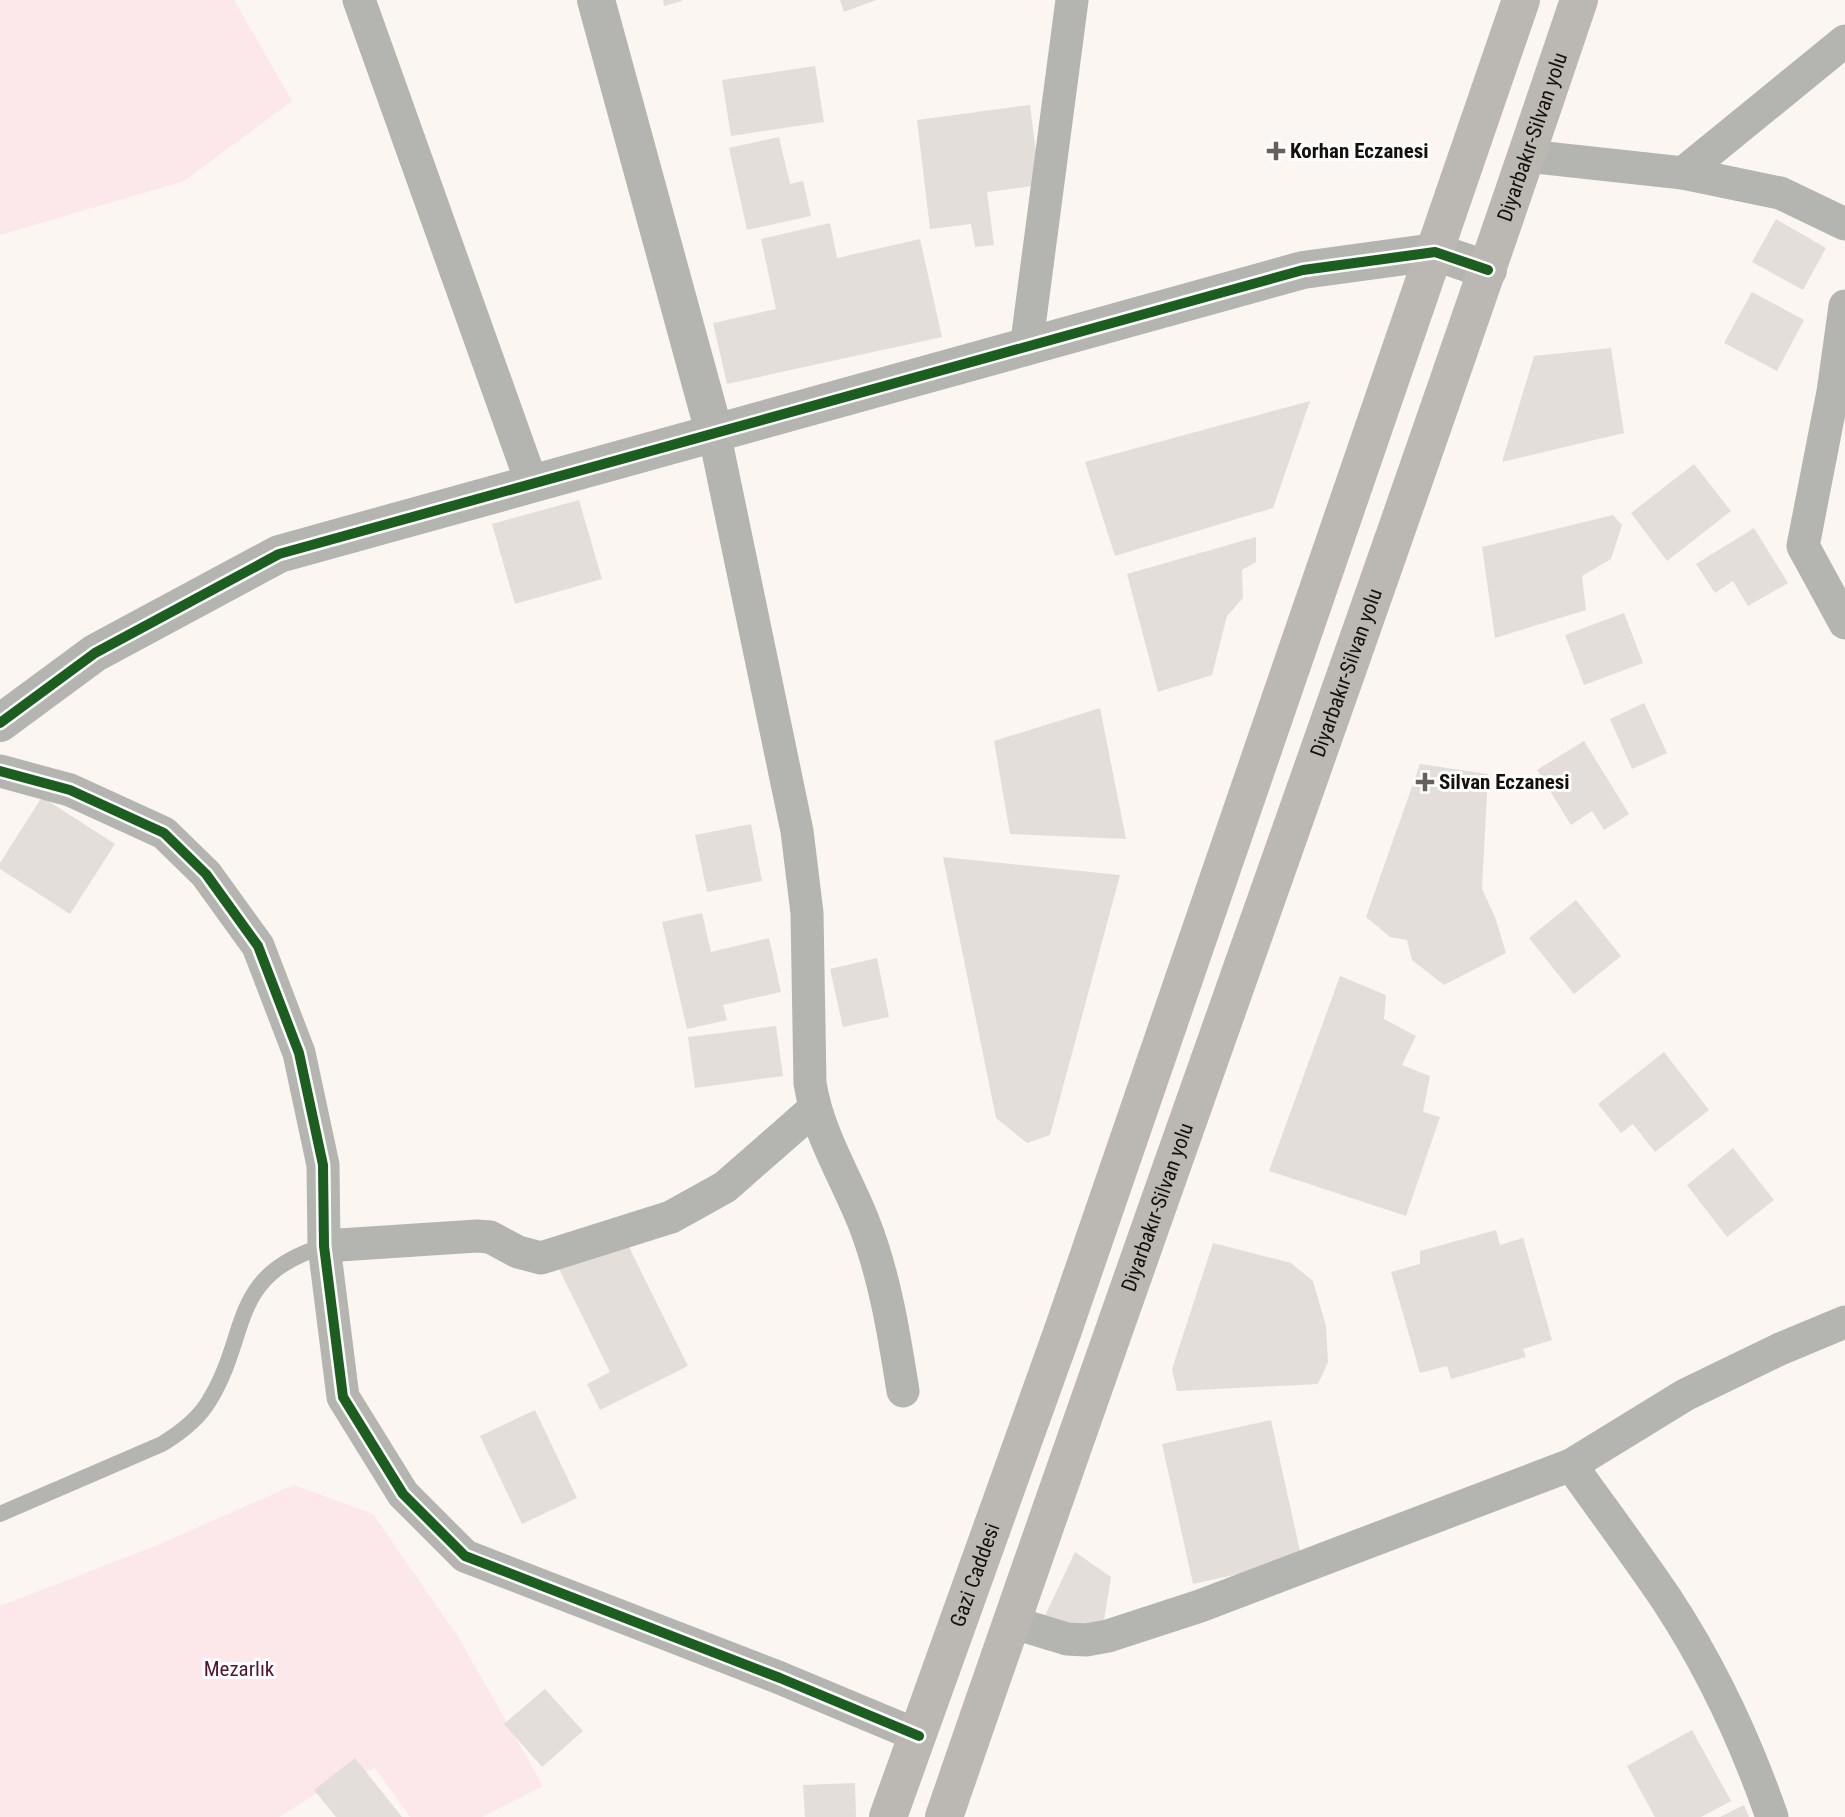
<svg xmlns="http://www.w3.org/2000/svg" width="1845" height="1817" font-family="'Roboto Condensed',sans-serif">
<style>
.green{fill:#fce7ea}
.building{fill:#e4deda}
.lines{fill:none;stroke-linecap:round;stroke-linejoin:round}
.service{stroke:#b4b4b0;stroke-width:16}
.minor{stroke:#b4b4b0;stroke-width:33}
.tertiary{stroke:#b4b4b0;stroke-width:38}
.trunk{stroke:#bbb8b4;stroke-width:38}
.cycleway-casing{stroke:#fff;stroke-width:15}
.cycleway{stroke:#1b5e20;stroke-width:10}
.poi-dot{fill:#66605c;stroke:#fff;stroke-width:2.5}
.labels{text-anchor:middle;stroke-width:6;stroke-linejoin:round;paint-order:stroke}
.street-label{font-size:21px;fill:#15100c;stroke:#fff}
.poi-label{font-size:21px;font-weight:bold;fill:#15100c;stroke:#fff;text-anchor:start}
.park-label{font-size:21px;fill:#53122f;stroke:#fff}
</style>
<rect width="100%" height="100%" fill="#fbf6f1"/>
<g class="green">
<polygon points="0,0 234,0 292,101 184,181 0,235"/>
<polygon points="294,1485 373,1514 458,1637 543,1786 482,1817 410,1817 375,1768 330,1785 279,1817 0,1817 0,1606 153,1547"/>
</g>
<g class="building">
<polygon points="663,0 682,0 682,1 664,6"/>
<polygon points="840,0 876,0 844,12"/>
<polygon points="815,66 824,122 731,136 722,80"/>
<polygon points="1030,105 1040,185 987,192 994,245 975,247 971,224 930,229 917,120"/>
<polygon points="779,137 790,184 803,181 811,216 747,230 729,148"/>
<polygon points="1776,219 1826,248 1803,290 1752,262"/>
<polygon points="830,223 837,258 920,239 942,337 727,384 713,323 776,309 761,239"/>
<polygon points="1752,292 1804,320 1777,371 1724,343"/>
<polygon points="1611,348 1624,433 1502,462 1534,356"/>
<polygon points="1310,401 1273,508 1115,556 1085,462"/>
<polygon points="1694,464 1731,511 1667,561 1631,513"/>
<polygon points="579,500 602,579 515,604 492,524"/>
<polygon points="1613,515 1622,525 1611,559 1582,576 1586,610 1495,638 1482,547"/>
<polygon points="1754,528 1788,583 1748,606 1733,581 1715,593 1696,564"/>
<polygon points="1256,537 1256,562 1242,570 1243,598 1227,616 1212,675 1158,692 1127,574"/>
<polygon points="1624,613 1643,663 1584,685 1565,635"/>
<polygon points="1644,703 1667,753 1632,769 1610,719"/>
<polygon points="1100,708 1126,839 1010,834 994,741"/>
<polygon points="1584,741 1629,814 1604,830 1592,811 1571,825 1537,770"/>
<polygon points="1420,764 1488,774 1482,889 1495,917 1506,953 1444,985 1412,960 1407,940 1390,937 1366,917"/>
<polygon points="42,797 115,844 70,914 0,869 0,863"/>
<polygon points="751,824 762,881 707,892 695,835"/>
<polygon points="943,857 1120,875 1050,1135 1027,1143 996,1118"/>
<polygon points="1576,900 1621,956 1574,994 1529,938"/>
<polygon points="702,913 711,952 769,938 781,992 723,1005 727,1020 687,1029 662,922"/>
<polygon points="877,958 889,1017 843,1027 830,969"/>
<polygon points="1340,976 1386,995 1384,1019 1416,1036 1402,1065 1430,1076 1423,1112 1440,1117 1406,1216 1269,1171"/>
<polygon points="776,1026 783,1076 695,1088 688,1037"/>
<polygon points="1664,1052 1709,1110 1655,1152 1633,1124 1621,1133 1598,1104"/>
<polygon points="1733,1148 1774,1200 1727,1237 1687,1185"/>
<polygon points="1496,1230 1500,1245 1523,1238 1552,1340 1523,1349 1526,1357 1451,1379 1447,1366 1420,1373 1391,1272 1420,1264 1420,1251"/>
<polygon points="623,1235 688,1366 600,1410 587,1384 610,1372 558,1267"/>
<polygon points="1213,1243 1291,1263 1313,1281 1326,1326 1328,1362 1318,1384 1177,1391 1172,1369"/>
<polygon points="535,1410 577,1498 522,1524 480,1436"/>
<polygon points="1271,1420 1302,1560 1193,1584 1162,1444"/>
<polygon points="1075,1552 1111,1577 1104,1620 1081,1635 1042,1622"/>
<polygon points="545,1689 583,1731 542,1767 504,1724"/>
<polygon points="1692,1730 1731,1801 1701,1817 1655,1817 1627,1766"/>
<polygon points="355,1758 402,1817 336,1817 314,1790"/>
<polygon points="855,1783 856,1817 805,1817 803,1785"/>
<polygon points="1744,1805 1749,1817 1720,1817"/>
</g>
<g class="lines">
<path class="service" d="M 0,1514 L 162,1444 C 180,1433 198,1420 209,1401 C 251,1333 227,1276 324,1246"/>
<g class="minor">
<polyline points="359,0 532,484"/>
<polyline points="1527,156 1683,173 1780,193 1845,224"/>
<polyline points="1683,173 1845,41"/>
<polyline points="1845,306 1833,392 1803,546 1845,623"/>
<polyline points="1026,349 1072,0"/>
<path d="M 714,432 L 797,831 L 807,913 L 810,1083 C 818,1134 845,1175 864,1223 C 885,1277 894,1334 903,1391"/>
<polyline points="0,771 70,790 164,833 206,874 258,946 299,1053 323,1165 324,1246 343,1397 403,1494 465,1556 780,1678 919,1736"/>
<polyline points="324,1246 477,1236 490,1237 518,1252 541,1258 671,1217 725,1187 814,1109"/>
<path d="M 1571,1465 C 1603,1510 1636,1554 1667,1600 C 1711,1667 1746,1742 1772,1817"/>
<polyline points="1011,1622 1067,1639 1086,1640 1108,1636 1200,1606 1571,1465 1685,1395 1780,1349 1845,1322"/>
</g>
<g class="tertiary">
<polyline points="596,0 714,432"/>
<polyline points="0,723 95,653 279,554 1303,270 1435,252 1488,270"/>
</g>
<g class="trunk">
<path id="s1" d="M 888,1817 L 1062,1333 L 1521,0"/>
<path id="s2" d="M 944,1817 C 1153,1210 1374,608 1579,0"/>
</g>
<g class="cycleway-casing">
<g id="cycleway">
<polyline points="0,723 95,653 279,554 1303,270 1435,252 1488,270"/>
<polyline points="0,771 70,790 164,833 206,874 258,946 299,1053 323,1165 324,1246 343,1397 403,1494 465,1556 780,1678 919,1736"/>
</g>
</g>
<use href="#cycleway" class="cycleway"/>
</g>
<g class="poi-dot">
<path d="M1272.5 140.5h7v7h7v7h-7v7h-7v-7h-7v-7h7z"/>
<path d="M1421.5 771.5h7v7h7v7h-7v7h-7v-7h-7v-7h7z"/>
</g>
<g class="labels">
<g class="street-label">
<text dy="7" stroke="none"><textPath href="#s2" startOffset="1780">Diyarbakır-Silvan yolu</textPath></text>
<text dy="7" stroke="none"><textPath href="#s2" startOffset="1213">Diyarbakır-Silvan yolu</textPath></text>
<text dy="7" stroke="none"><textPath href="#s2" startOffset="646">Diyarbakır-Silvan yolu</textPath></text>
<text dy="7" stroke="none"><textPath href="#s1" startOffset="257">Gazi Caddesi</textPath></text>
</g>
<g class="poi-label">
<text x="1290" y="158">Korhan Eczanesi</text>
<text x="1439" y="789">Silvan Eczanesi</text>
</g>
<g class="park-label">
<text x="239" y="1676">Mezarlık</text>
</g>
</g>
</svg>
